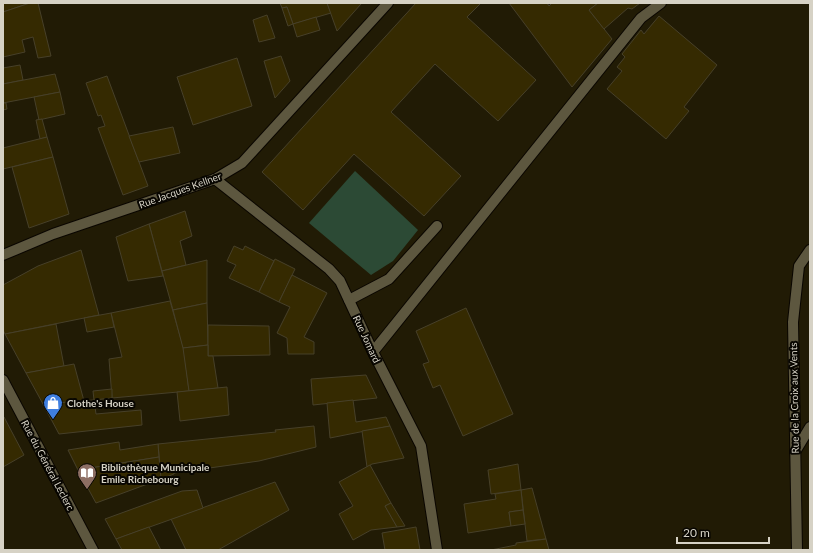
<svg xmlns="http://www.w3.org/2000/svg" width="813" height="553" font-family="Lato,sans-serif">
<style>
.green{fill:#2c4a35}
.building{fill:#352a01;stroke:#474029}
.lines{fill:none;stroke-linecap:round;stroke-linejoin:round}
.lane-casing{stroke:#0a0600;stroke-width:12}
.street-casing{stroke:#0a0600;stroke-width:12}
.lane{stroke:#5d573f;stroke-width:10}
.street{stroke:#5d573f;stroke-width:10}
.labels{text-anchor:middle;stroke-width:4;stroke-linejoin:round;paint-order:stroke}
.street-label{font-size:10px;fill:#d6d2c5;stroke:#080601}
.poi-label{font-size:10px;font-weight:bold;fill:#d6d2c5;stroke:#080601;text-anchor:start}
</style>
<rect width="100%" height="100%" fill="#211b05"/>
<polygon class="green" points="355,171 418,230 393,261 371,275 309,223"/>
<g class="building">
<polygon points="3,3 30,3 3,12"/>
<polygon points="30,3 38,3 51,56 38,58 33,37 22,40 25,52 3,57 3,12"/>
<polygon points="280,3 327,3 331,13 293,24 287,7 282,8"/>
<polygon points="327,3 361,3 361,4 337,31"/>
<polygon points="416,3 481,3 467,17 536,80 498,121 435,64 391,112 461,176 424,216 354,154 303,210 262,172"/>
<polygon points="509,3 547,3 549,6 552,3 598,3 589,10 612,39 572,87"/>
<polygon points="598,3 640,3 632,9 628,8 604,29 589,10"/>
<polygon points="287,7 293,24 288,26 282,8"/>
<polygon points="267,15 275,38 259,42 253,20"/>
<polygon points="659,16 717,65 684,107 689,111 666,139 607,89 622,71 617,67 625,57 622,54 641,30 644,34"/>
<polygon points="316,17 320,30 297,37 293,24"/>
<polygon points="281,56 290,81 275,98 264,61"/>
<polygon points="237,58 252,106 193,125 177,77"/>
<polygon points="20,65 23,80 3,84 3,68"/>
<polygon points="55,74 60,92 3,103 3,84"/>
<polygon points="107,76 148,186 123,195 98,128 105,126 101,115 98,116 86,83"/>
<polygon points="60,92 65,114 39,120 34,97"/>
<polygon points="3,103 6,103 7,109 3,110"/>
<polygon points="42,119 47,137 40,139 36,120"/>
<polygon points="173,127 180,153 139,162 129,136"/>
<polygon points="47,137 53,157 3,169 3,148"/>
<polygon points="53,157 69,214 29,228 12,167"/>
<polygon points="185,211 192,236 180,241 186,265 162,271 149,224"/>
<polygon points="149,224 163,276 128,281 116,237"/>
<polygon points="234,246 243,250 245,246 274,261 259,292 229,278 236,265 227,261"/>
<polygon points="81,250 99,315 5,334 3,330 3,285 38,266"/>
<polygon points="275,259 295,269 279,302 259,292"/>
<polygon points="207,260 207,303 173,310 162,271"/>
<polygon points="292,275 327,293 304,337 314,342 314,354 288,354 287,338 277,333 290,307 279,302"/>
<polygon points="170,301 184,350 189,391 112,398 109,359 122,357 111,313"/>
<polygon points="207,303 208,345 183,348 173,310"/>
<polygon points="466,308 513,414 463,436 440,385 433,388 423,364 429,362 416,331"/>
<polygon points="111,313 114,327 87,332 84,318"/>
<polygon points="56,324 64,366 26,373 5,334"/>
<polygon points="208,325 269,326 270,355 208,356"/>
<polygon points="208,345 208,356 213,356 218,388 189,391 183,348"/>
<polygon points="74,364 84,401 43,404 26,373"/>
<polygon points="366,375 377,398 313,405 311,379"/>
<polygon points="227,387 229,415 180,421 177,392"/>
<polygon points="112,389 112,398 94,400 93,391"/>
<polygon points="94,400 96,414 141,410 142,425 59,434 43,404"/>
<polygon points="353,400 356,422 386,417 390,426 330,438 327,403"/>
<polygon points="4,417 24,455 3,467 3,418"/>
<polygon points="314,426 316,447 259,461 174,473 174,474 161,479 158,444 276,432 275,430"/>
<polygon points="390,426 404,458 372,464 367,467 362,431"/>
<polygon points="119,442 120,450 158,444 159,457 78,470 68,450"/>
<polygon points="159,457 161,479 96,503 78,470"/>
<polygon points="518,464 521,490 491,494 488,470"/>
<polygon points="370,465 391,503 385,506 397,527 371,530 353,540 339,514 353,506 339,482"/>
<polygon points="275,482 289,510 218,550 186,550 171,519"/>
<polygon points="532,488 546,539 527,541 521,490"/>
<polygon points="197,490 203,508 116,539 105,519 182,491"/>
<polygon points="521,490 523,510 509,512 511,526 468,533 464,504 496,499 495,494"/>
<polygon points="391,503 405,526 397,527 385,506"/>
<polygon points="523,510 525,524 511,526 509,512"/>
<polygon points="149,527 161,550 122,550 116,539"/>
<polygon points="416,527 420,550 385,550 382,533"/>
<polygon points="546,539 549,550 491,550 516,545 516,543"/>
</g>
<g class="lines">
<g class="lane-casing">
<g id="lane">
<polyline points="349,300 389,279 437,226"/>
<polyline points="373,352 641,18 661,3"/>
<polyline points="795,452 810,427"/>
</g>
</g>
<g class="street-casing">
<g id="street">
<polyline points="215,179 329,269 340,281 373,352 421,446 437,550"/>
<polyline points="3,255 53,234 215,179 242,163 388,3"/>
<polyline points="3,380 93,550"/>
<polyline points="797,550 793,322 799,266 810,250"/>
</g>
</g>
<use href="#lane" class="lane"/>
<use href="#street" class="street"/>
</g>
<defs>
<g id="shop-pin" transform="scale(1)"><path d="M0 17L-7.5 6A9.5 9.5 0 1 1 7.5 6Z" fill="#3f7fe0" stroke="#080601"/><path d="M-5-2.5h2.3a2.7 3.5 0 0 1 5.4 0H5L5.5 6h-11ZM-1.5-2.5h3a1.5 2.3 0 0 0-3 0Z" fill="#fff"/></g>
<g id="library-pin" transform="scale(1)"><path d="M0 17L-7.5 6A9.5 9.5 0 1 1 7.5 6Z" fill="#8d6e63" stroke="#080601"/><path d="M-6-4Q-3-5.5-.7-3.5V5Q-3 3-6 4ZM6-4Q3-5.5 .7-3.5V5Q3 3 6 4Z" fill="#fff"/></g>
</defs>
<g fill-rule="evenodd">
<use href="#shop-pin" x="53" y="403"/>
<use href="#library-pin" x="87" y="473"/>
</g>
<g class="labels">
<g class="street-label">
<text transform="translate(180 190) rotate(-20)" y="4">Rue Jacques Kellner</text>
<text transform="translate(367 339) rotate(65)" y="4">Rue Jomard</text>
<text transform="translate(794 398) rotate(-91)" y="4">Rue de la Croix aux Vents</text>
<text transform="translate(48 465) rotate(62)" y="4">Rue du Général Leclerc</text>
</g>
<g class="poi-label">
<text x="67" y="407">Clothe's House</text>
<text x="101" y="471">Bibliothèque Municipale<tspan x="101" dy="12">Emile Richebourg</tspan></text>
</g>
</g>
<rect width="813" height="553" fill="none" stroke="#d6d2c5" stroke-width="8"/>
<path d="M677 537v6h92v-6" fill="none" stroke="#d6d2c5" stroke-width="2"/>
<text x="683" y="537" font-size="12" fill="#d6d2c5" stroke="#080601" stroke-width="3" paint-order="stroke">20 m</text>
</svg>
